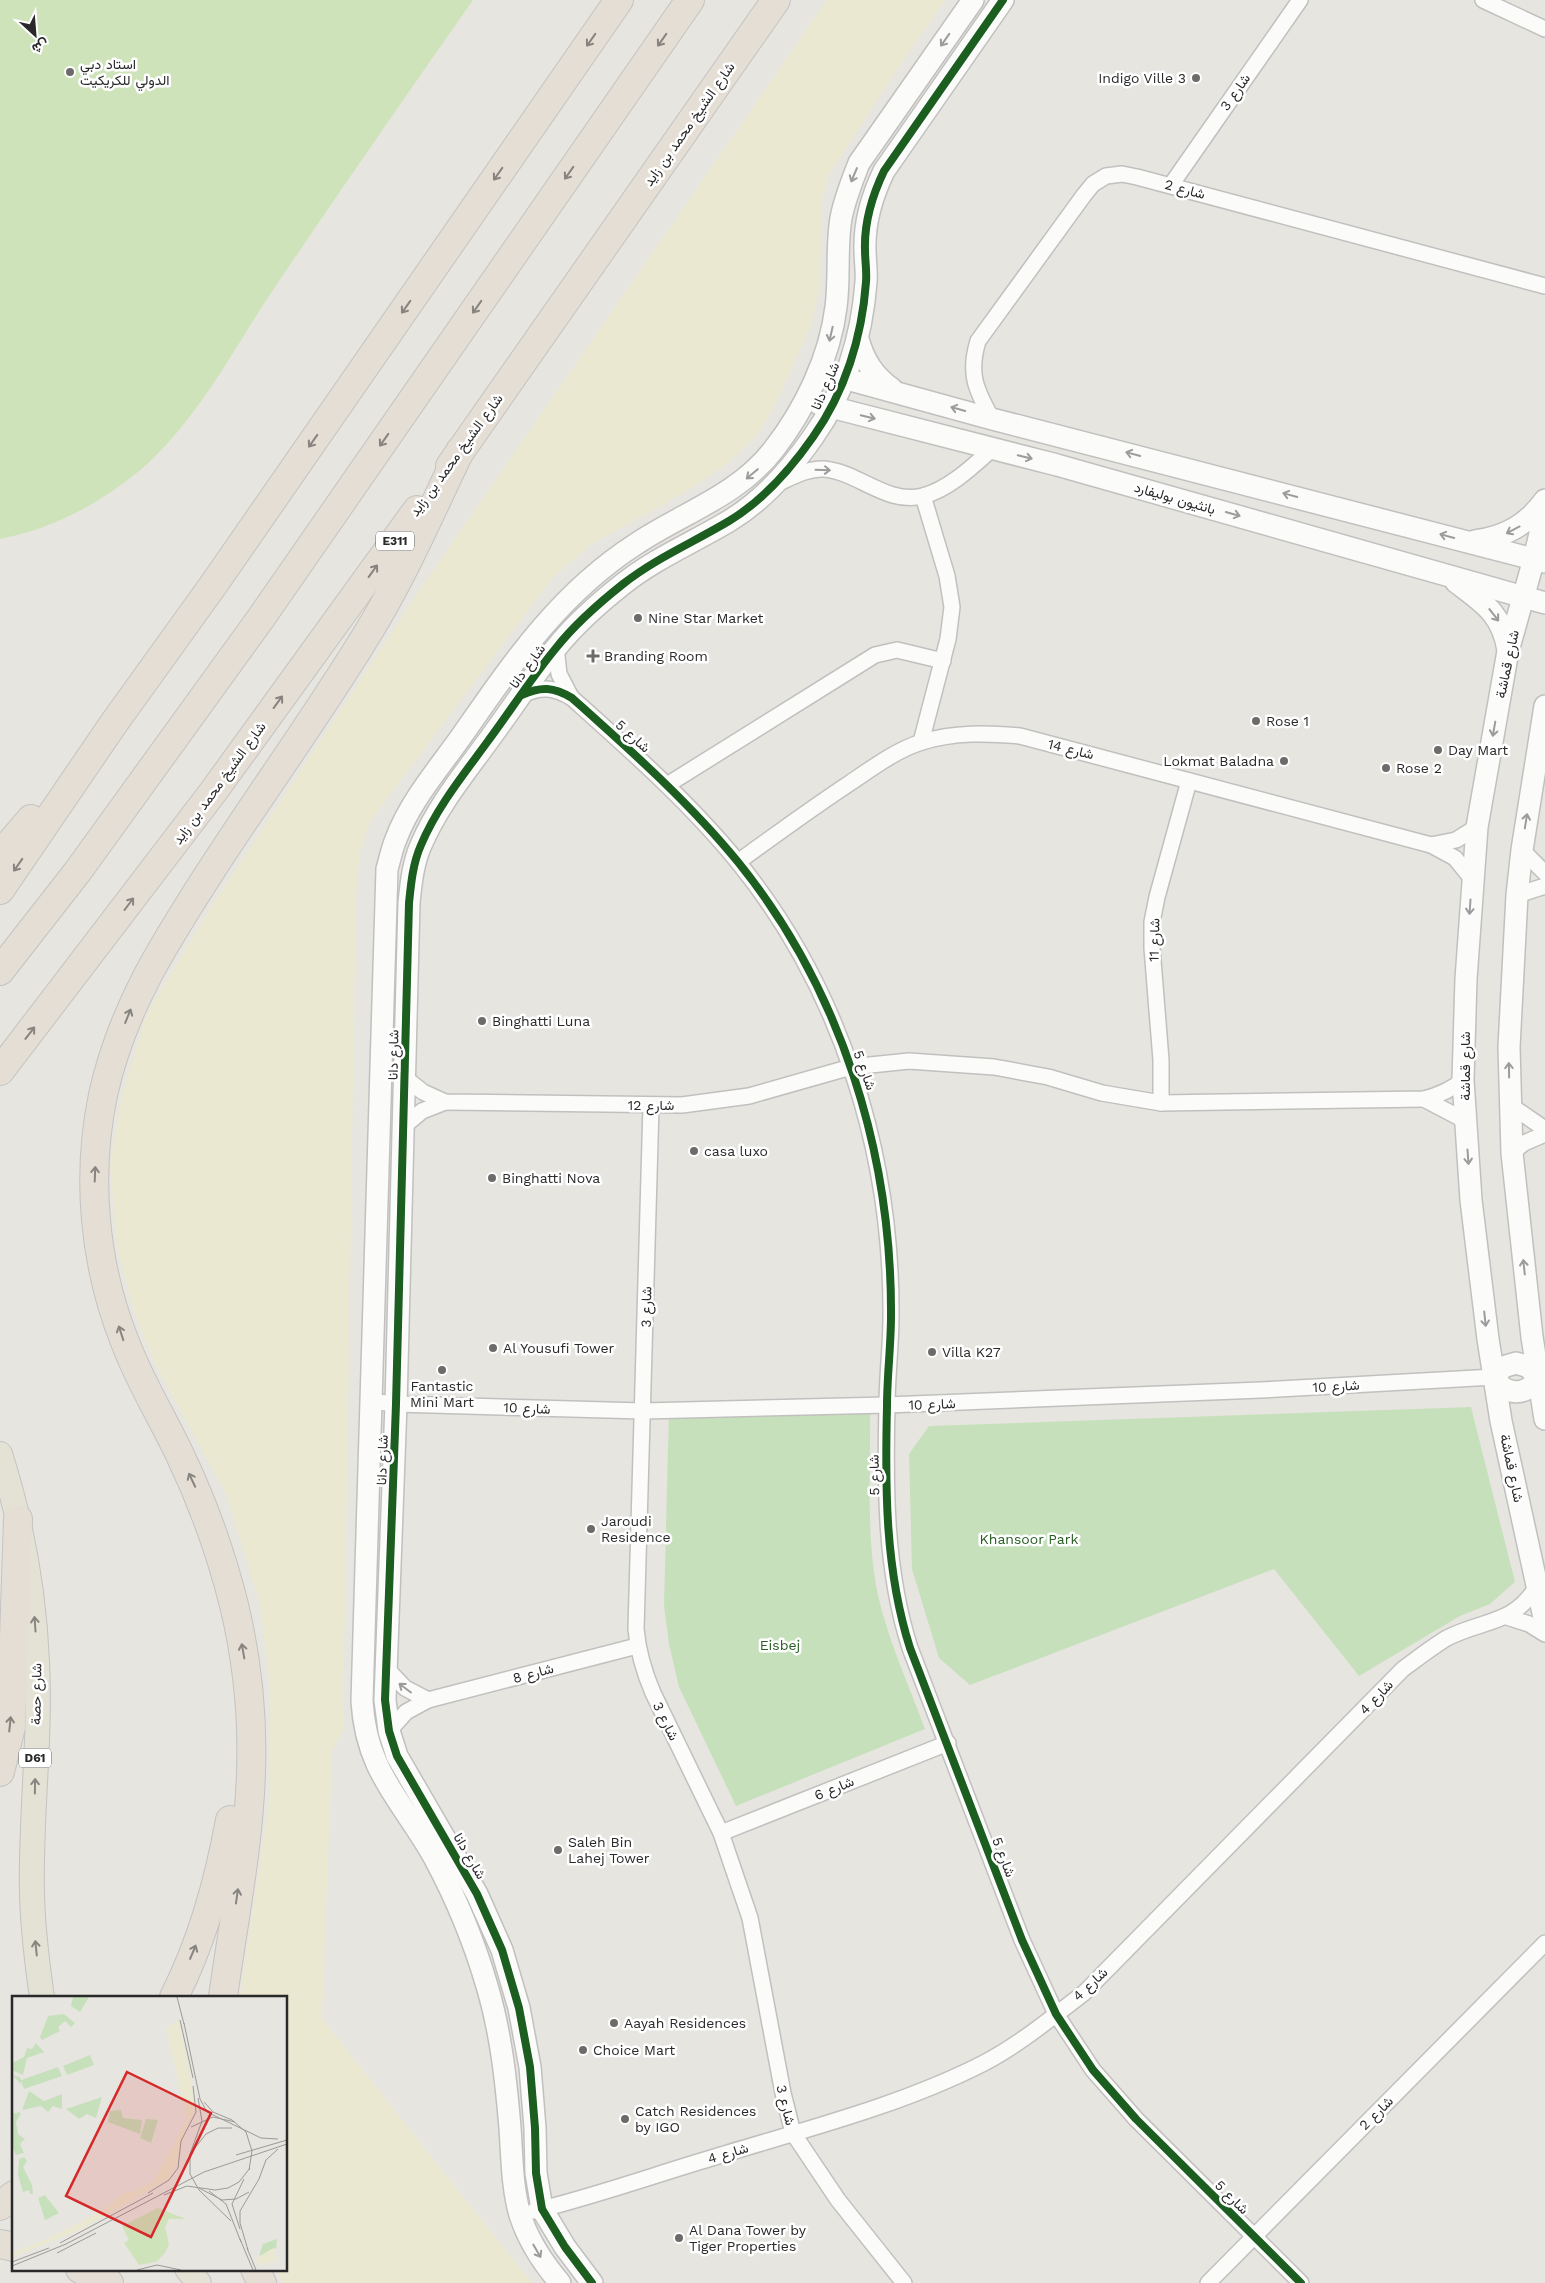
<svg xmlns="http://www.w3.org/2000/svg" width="1545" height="2283" font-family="'Work Sans',Vazirmatn,sans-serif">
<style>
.green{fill:#c7e0bc}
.sand{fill:#eae8d0}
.pitch{fill:#cfe3bb}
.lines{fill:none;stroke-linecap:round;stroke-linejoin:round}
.street-casing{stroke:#c1c0bf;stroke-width:18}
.secondary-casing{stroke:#c1c0bf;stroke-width:24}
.primary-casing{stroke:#c3c3c1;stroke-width:26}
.highway-casing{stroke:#c3c3c1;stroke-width:30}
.street{stroke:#fbfbfa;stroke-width:15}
.secondary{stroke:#fbfbfa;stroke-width:21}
.primary{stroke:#e4e2d5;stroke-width:24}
.highway{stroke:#e5ded5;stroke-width:28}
.cycleway-casing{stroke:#fff;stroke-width:11}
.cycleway{stroke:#1b5e20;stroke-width:8}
.oneway{stroke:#87847f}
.oneway2{stroke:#9c9c9c}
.oneway3{stroke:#86867f}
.poi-dot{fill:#6c6b69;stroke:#fff;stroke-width:2}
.labels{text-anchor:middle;stroke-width:5;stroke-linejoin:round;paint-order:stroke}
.shield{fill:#fff;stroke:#696969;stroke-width:1}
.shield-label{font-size:12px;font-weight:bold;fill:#292929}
.poi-label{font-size:14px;fill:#292929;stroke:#fff;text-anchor:start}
.street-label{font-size:14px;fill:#292929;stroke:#fff}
.park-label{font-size:14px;fill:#275e22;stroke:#fff}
.inset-road{fill:none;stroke:#9b9a97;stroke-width:1}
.view{fill:#d62828;fill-opacity:0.15;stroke:#d62828;stroke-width:2.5}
.inset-edge{fill:none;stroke:#292929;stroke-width:2.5}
</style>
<rect width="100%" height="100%" fill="#e7e5e0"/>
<g class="green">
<path d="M 870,1406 C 871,1464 866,1528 876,1585 C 885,1634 908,1682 925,1729 L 736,1806 L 679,1687 L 669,1644 L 664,1606 L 669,1409 Z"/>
<polygon points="1471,1407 1515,1582 1490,1604 1460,1616 1359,1676 1274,1569 970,1685 939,1658 912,1569 909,1454 929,1426"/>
</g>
<polygon class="sand" points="827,0 945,0 900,65 830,173 822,199 819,290 811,326 778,399 759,433 727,464 682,494 592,544 554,576 371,820 360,852 356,894 343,1730 332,1751 322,2019 532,2283 283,2283 276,2269 286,2269 286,1997 240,1997 270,1794 270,1685 259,1600 226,1494 156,1366 134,1312 117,1247 110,1167 121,1099 146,1015 209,910 414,598"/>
<path class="pitch" d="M 0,0 L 473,0 C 405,97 337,195 271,293 C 230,355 195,424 138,472 C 97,505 52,529 0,539 Z"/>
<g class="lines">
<g class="street-casing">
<g id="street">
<polyline points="1483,0 1545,29"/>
<polyline points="1171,185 1300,0"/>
<path d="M 992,419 C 976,390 968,374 978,341 L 1084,195 L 1093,184 L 1106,176 L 1122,174 L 1137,177 L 1545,286"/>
<path d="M 781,482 C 794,476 809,468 824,469 C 859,472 886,505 923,496 C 949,489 972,467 992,449"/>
<polyline points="556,647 559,674 571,697"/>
<path d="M 522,695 C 541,686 554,687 572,698 C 630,750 689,802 738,862 C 841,989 892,1153 891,1316 C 891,1346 887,1376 887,1406 C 885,1487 885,1570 910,1648 L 1022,1940 L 1056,2014 L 1093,2070 L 1136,2119 L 1301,2283"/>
<polyline points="921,742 948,639 952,607 947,576 923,496"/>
<polyline points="667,785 875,655 897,650 943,661"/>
<polyline points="1431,845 1456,840 1477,827"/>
<polyline points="1522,850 1545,873"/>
<path d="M 738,862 C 775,835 812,808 850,783 C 872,768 896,750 922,742 C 955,732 987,733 1020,736 L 1431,845 L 1455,858 L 1472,879"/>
<polyline points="1517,895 1545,886"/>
<path d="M 404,1077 L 423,1092 L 445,1102 L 682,1105 L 749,1096 L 851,1067 L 909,1061 L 994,1067 L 1048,1077 L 1102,1093 L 1161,1103 L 1424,1099 C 1440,1095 1451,1090 1463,1080"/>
<polyline points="1424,1099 1466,1121"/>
<polyline points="1161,1103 1161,1060 1152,948 1152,922 1157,897 1189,781"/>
<polyline points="1510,1105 1545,1129"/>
<path d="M 651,1106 L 636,1629 C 638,1652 644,1672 653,1693 L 721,1833 L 750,1918 L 783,2093 L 793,2133 L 838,2200 L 904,2283"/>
<polyline points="403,1127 422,1111 445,1102"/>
<polyline points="1512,1153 1524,1143 1545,1134"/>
<polyline points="369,1401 396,1404 643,1411 887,1405 1261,1390 1494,1377"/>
<polyline points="1507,1617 1529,1624 1545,1634"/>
<polyline points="387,1669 405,1688 428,1700"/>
<polyline points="389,1731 406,1712 428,1700 637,1646"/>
<polyline points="721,1833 948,1743"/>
<path d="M 534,2211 C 596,2196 657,2174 718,2156 C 806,2129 899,2106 982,2064 C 1019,2045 1051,2018 1084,1993 L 1403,1669 C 1418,1658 1432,1647 1447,1638 C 1484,1619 1514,1625 1537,1586"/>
<polyline points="1208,2283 1545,1943"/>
</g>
</g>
<g class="secondary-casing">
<g id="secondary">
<path d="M 858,339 C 864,361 874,376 892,389"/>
<polyline points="832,375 992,419 1545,562"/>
<polyline points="819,404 1057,465 1545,603"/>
<polyline points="1545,512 1534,559 1508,651 1477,827 1466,979 1463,1080 1471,1200 1488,1339 1501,1421 1545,1622"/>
<path d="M 1475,541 C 1505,537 1527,525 1545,500"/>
<path d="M 1456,582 C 1484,603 1502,614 1508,650"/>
<polyline points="1545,706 1522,850 1517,895 1509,1047 1512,1153 1532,1337 1545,1419"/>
<path d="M 1516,1363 L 1529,1367 L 1538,1378 C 1527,1397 1504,1396 1494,1377 L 1503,1367 Z"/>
<path d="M 560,2283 C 543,2263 528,2240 520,2215 C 512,2187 512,2157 510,2128 C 506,2080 501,2033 487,1986 C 474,1941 456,1898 434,1857 C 402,1800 366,1772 362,1701 L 387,869 C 390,859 392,848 396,839 C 410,801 440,767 463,734 C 514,661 560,593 636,544 C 684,512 738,496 774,449 C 805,409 830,357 836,307 C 840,278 836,247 841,218 C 845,198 852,181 859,163 L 973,0"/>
<path d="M 592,2283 L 565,2247 L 542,2209 L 536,2173 L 535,2128 L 530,2067 L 519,2008 L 502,1950 L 477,1894 L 397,1756 L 389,1731 L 385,1700 L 396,1404 L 409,903 C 411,883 413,863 421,845 C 437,807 464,774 488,741 C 511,710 532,677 556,648 C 575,624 599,603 623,584 C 656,558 694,542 729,521 C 764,500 790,470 813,437 C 845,392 862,337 866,282 C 867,272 865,261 865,250 C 864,221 872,196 884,171 L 1003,0"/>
</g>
</g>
<g class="primary-casing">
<g id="primary">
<path d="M 0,1454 C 21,1520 34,1591 37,1661 C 41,1739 30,1818 32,1895 C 33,1930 37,1963 42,1997"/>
<polyline points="187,2269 199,2283"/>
</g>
</g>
<g class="highway-casing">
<g id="highway">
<polyline points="450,466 776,0"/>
<polyline points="0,855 31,819"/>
<polyline points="0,890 114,723 214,584 619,0"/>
<polyline points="0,971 78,871 261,618 690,0"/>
<polyline points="0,1071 213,792 417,510"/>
<polyline points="0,1772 11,1727 18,1519"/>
<path d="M 174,1997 C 202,1942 219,1881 230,1820"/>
<path d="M 223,1997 C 233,1924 249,1845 251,1772 C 253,1717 247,1659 234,1605 C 221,1553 203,1503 180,1455 C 162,1417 140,1382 125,1342 C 94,1265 86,1176 103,1095 C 122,1008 165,942 212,869 C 263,790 320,712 369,631 C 404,574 431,511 460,451"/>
<polyline points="0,2206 14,2195"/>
<polyline points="0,2244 14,2247"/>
<polyline points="80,2269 109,2283"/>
<polyline points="255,2269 262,2283"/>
</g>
</g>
<use href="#street" class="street"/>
<use href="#secondary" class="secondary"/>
<use href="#primary" class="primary"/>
<use href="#highway" class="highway"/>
<g class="cycleway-casing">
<g id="cycleway">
<path d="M 522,695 C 541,686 554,687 572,698 C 630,750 689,802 738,862 C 841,989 892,1153 891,1316 C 891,1346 887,1376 887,1406 C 885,1487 885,1570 910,1648 L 1022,1940 L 1056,2014 L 1093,2070 L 1136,2119 L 1301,2283"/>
<path d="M 592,2283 L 565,2247 L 542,2209 L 536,2173 L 535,2128 L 530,2067 L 519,2008 L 502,1950 L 477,1894 L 397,1756 L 389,1731 L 385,1700 L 396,1404 L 409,903 C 411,883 413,863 421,845 C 437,807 464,774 488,741 C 511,710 532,677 556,648 C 575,624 599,603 623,584 C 656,558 694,542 729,521 C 764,500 790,470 813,437 C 845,392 862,337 866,282 C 867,272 865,261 865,250 C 864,221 872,196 884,171 L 1003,0"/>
</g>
</g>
<use href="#cycleway" class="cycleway"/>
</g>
<defs><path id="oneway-shaft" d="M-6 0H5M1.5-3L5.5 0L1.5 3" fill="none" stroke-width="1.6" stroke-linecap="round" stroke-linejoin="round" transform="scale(1.25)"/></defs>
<g class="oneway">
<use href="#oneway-shaft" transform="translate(591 40) rotate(125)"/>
<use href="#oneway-shaft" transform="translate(662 40) rotate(125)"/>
<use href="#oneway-shaft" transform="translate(569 173) rotate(125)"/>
<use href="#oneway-shaft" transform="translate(498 174) rotate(125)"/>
<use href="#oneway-shaft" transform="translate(406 307) rotate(125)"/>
<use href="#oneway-shaft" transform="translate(477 307) rotate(125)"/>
<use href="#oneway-shaft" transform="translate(384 440) rotate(125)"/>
<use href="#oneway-shaft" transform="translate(313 441) rotate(125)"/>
<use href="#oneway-shaft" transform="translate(373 571) rotate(-54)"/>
<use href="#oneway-shaft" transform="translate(278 702) rotate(-54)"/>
<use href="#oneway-shaft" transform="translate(18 865) rotate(125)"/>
<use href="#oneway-shaft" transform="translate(129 904) rotate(-53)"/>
<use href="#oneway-shaft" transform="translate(128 1016) rotate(-68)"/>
<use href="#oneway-shaft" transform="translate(30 1033) rotate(-52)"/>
<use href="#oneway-shaft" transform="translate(95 1174) rotate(-88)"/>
<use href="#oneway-shaft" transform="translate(121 1333) rotate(-108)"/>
<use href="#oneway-shaft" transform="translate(192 1480) rotate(-115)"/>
<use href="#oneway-shaft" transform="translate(243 1651) rotate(-100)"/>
<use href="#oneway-shaft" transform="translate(10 1724) rotate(-84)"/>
<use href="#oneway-shaft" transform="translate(237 1896) rotate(-82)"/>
<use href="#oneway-shaft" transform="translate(193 1952) rotate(-67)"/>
</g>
<g class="oneway2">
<use href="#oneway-shaft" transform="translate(945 40) rotate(125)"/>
<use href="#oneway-shaft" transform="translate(854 175) rotate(113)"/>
<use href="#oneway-shaft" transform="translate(831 334) rotate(103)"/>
<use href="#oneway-shaft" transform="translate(958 409) rotate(-164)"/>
<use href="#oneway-shaft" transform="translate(868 417) rotate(14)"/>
<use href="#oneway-shaft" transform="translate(1133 454) rotate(-165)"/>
<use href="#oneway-shaft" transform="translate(1025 457) rotate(14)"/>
<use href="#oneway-shaft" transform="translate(823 470) rotate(2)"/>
<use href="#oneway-shaft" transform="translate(752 474) rotate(140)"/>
<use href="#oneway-shaft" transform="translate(1290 495) rotate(-165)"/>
<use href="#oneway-shaft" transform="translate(1233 514) rotate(16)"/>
<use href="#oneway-shaft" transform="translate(1513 530) rotate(152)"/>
<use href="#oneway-shaft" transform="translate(1447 536) rotate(-165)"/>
<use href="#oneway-shaft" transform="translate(1494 615) rotate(52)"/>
<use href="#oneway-shaft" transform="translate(1494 729) rotate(100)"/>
<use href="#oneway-shaft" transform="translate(1526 821) rotate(-81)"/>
<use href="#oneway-shaft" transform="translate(1470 907) rotate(94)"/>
<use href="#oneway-shaft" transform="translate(1509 1070) rotate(-91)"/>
<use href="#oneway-shaft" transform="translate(1468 1157) rotate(86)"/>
<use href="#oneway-shaft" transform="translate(1524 1267) rotate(-96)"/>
<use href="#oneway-shaft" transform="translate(1485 1319) rotate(84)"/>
<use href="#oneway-shaft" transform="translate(405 1688) rotate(-143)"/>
<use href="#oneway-shaft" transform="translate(537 2251) rotate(60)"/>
</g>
<g class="oneway3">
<use href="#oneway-shaft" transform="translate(35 1624) rotate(-94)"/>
<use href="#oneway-shaft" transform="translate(35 1786) rotate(-89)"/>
<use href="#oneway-shaft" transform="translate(36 1948) rotate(-96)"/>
</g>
<g class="poi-dot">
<circle cx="70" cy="72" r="5"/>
<circle cx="1196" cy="78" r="5"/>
<circle cx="638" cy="618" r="5"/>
<path d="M590.5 648.5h5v5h5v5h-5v5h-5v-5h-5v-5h5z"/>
<circle cx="1256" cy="721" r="5"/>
<circle cx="1438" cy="750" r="5"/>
<circle cx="1284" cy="761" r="5"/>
<circle cx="1386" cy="768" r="5"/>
<circle cx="482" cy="1021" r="5"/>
<circle cx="694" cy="1151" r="5"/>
<circle cx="492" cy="1178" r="5"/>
<circle cx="493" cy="1348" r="5"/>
<circle cx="932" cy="1352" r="5"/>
<circle cx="442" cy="1370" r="5"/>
<circle cx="591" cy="1529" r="5"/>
<circle cx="558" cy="1850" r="5"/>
<circle cx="614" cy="2023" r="5"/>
<circle cx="583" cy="2050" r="5"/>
<circle cx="625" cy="2119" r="5"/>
<circle cx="679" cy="2238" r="5"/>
</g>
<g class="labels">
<g class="shield">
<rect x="376" y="531.5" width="38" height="19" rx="4"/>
<rect x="19" y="1748.5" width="32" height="19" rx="4"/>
</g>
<g class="shield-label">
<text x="395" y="545">E311</text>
<text x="35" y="1762">D61</text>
</g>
<g class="poi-label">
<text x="80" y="69">استاد دبي<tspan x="80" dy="16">الدولي للكريكيت</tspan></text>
<text x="1186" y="83" text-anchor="end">Indigo Ville 3</text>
<text x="648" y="623">Nine Star Market</text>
<text x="604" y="661">Branding Room</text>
<text x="1266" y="726">Rose 1</text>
<text x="1448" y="755">Day Mart</text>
<text x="1274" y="766" text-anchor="end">Lokmat Baladna</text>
<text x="1396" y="773">Rose 2</text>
<text x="492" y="1026">Binghatti Luna</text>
<text x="704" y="1156">casa luxo</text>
<text x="502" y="1183">Binghatti Nova</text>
<text x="503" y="1353">Al Yousufi Tower</text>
<text x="942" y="1357">Villa K27</text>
<text x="442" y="1391" text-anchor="middle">Fantastic<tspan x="442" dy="16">Mini Mart</tspan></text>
<text x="601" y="1526">Jaroudi<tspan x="601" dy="16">Residence</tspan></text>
<text x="568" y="1847">Saleh Bin<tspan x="568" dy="16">Lahej Tower</tspan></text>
<text x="624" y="2028">Aayah Residences</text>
<text x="593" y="2055">Choice Mart</text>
<text x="635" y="2116">Catch Residences<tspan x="635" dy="16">by IGO</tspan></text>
<text x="689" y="2235">Al Dana Tower by<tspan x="689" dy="16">Tiger Properties</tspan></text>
</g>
<g class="street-label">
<text transform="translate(1235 92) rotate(-55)" y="5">شارع 3</text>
<text transform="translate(689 124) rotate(-55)" y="5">شارع الشيخ محمد بن زايد</text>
<text transform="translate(1185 189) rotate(15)" y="5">شارع 2</text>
<text transform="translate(825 386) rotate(-66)" y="5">شارع دانا</text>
<text transform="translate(456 455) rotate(-54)" y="5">شارع الشيخ محمد بن زايد</text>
<text transform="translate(1175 498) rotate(16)" y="5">بانثيون بوليفارد</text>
<text transform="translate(1507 664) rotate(-78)" y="5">شارع قماشة</text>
<text transform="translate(527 666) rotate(-54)" y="5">شارع دانا</text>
<text transform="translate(633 736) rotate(42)" y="5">شارع 5</text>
<text transform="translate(1071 749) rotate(14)" y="5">شارع 14</text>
<text transform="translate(219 783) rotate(-54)" y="5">شارع الشيخ محمد بن زايد</text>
<text transform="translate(1154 940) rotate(-89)" y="5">شارع 11</text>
<text transform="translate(393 1055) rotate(-89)" y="5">شارع دانا</text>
<text transform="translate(1465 1066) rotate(-90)" y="5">شارع قماشة</text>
<text transform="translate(865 1070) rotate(70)" y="5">شارع 5</text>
<text x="651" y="1110">شارع 12</text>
<text transform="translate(646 1307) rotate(-89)" y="5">شارع 3</text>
<text transform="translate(1336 1386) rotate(-3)" y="5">شارع 10</text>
<text transform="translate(932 1404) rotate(-2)" y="5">شارع 10</text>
<text transform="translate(527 1408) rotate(2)" y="5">شارع 10</text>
<text transform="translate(382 1460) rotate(-88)" y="5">شارع دانا</text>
<text transform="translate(1512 1468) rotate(78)" y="5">شارع قماشة</text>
<text transform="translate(874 1475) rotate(-91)" y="5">شارع 5</text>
<text transform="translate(533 1673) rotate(-15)" y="5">شارع 8</text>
<text transform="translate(36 1694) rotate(-89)" y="5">شارع حصة</text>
<text transform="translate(1376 1697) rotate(-46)" y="5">شارع 4</text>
<text transform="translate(666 1721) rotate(64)" y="5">شارع 3</text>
<text transform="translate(834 1788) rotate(-22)" y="5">شارع 6</text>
<text transform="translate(470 1856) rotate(60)" y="5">شارع دانا</text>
<text transform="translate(1004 1857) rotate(69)" y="5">شارع 5</text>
<text transform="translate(1090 1984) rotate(-43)" y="5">شارع 4</text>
<text transform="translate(786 2105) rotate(76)" y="5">شارع 3</text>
<text transform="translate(1376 2113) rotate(-45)" y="5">شارع 2</text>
<text transform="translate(728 2153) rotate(-17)" y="5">شارع 4</text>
<text transform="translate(1232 2197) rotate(45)" y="5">شارع 5</text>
</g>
<g class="park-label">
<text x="1029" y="1544">Khansoor Park</text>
<text x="780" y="1650">Eisbej</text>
</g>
</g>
<g transform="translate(12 1996)">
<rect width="275" height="275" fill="#e7e5e0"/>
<path d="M 61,1 L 77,1 L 68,16 L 59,10 ZM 52,18 L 63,27 L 59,31 L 53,25 L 46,31 L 48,35 L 30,44 L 28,41 L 36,20 ZM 24,47 L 32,56 L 15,62 L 11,79 L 0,74 L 0,67 L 12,61 L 15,52 L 20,53 ZM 78,59 L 82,69 L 55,79 L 51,70 ZM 46,71 L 50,80 L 12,93 L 9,85 L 9,88 L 0,79 L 8,81 L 9,84 ZM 17,95 L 32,105 L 50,98 L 50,113 L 41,110 L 36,116 L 29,110 L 10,114 ZM 90,101 L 84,122 L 75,118 L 67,123 L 54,113 ZM 109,114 L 111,122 L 130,124 L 128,138 L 96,126 L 98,115 ZM 7,116 L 9,118 L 4,126 L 6,138 L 13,143 L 8,148 L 12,157 L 4,159 L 0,150 L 0,118 ZM 134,123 L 146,124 L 139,147 L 128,142 ZM 12,161 L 15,165 L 11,171 L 20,189 L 21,198 L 18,198 L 17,194 L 11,196 L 6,179 L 7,163 ZM 33,199 L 47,217 L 33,224 L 26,202 ZM 265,243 L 264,252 L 247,260 L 251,248 Z" fill="#c7e0bc"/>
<path d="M 167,24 L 184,111 L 172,137 L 166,166 L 158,182 L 68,234 L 0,261 L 0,257 L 37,242 L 98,210 L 109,198 L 124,195 L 142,185 L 175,123 L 154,32 ZM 261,252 L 266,263 L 247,270 L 244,263 Z" fill="#eae8d0"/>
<path d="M 146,212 L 174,223 L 157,223 L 153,231 L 157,248 L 153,257 L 144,266 L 127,269 L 112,247 L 117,244 L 110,230 Z" fill="#cfe3bb"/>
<path class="inset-road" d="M 165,1 L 172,28M 168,24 L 181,82M 172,27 L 188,103 L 195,116 L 249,142 L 266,143M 186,102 L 190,125 L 178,158 L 178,178 L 187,194 L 219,225M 192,106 L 201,116 L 220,124 L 234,136 L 240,155 L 237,174M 179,131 L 201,121 L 223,126M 178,158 L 194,138 L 206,132 L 220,132M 224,159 L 275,144M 187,192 L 210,204 L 224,203 L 237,196M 197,195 L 214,208 L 229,246M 136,197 L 157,184 L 166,172 L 169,145 L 184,116 L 181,90M 152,199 L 175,190 L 203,194 L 216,192 L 227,186 L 238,172M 228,233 L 220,208 L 232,183M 228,243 L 241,274M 48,247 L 141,197M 235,252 L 244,274M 236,254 L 228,227 L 228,215 L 247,183 L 254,164 L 266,153M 45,257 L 84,237M 0,266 L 37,252M 0,270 L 54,248 L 192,176 L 275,148M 125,274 L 145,269 L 169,274"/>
<path class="view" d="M 115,76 L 199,117 L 139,241 L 54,200 Z"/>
<rect width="275" height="275" class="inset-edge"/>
</g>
<g transform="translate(35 35) rotate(154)" stroke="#ffffff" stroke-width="4" paint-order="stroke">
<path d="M0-4L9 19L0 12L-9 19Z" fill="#292929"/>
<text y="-8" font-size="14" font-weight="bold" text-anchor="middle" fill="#292929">ش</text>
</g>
</svg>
